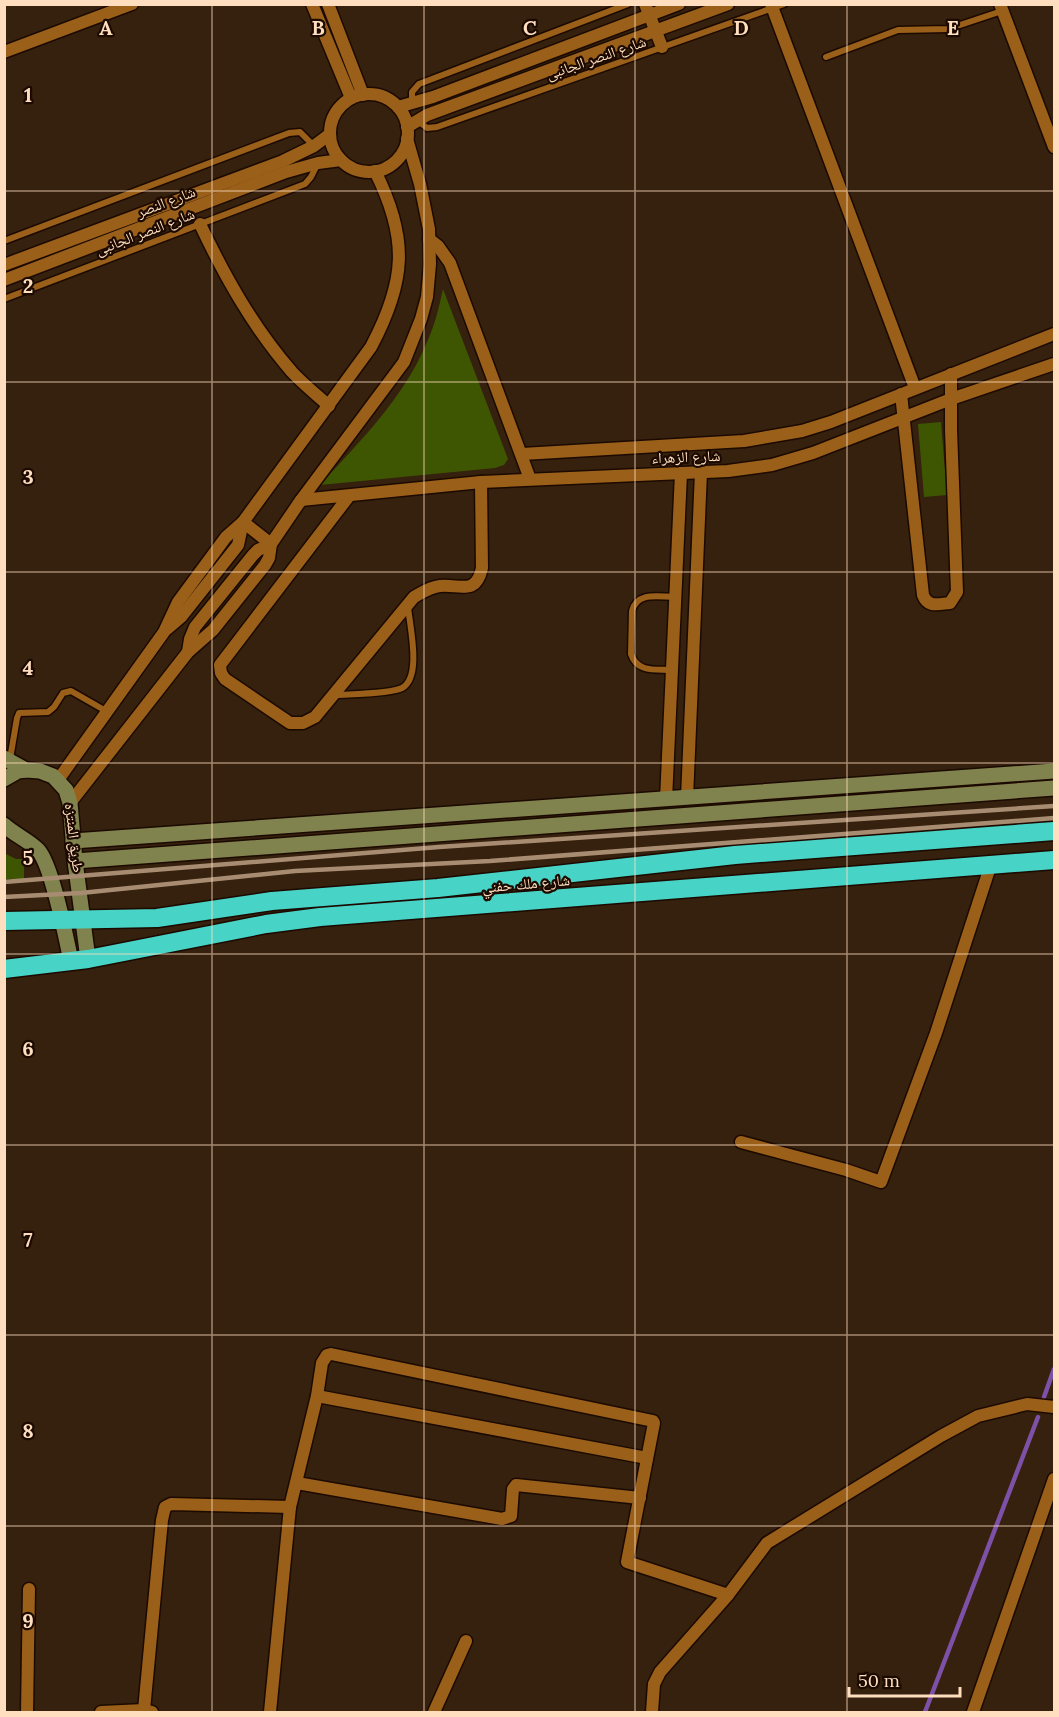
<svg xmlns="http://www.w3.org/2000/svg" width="1059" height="1717" font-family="Lora,'Noto Naskh Arabic',serif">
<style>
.green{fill:#3e5601}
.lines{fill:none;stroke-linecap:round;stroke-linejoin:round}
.stream{stroke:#7d51a7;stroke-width:4.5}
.lane-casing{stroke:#1c0a00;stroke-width:9}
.street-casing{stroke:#1c0a00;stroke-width:15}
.secondary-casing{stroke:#1c0a00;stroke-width:18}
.highway-casing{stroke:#1c0a00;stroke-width:21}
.lane{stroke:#9a601a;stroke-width:6}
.street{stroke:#9a601a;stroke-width:12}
.secondary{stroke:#81834e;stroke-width:15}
.highway{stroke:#47d4c7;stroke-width:18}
.rail{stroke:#a88c72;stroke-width:4.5}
.grid{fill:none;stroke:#ffdebf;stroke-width:1.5;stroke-opacity:0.55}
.labels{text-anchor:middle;stroke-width:4.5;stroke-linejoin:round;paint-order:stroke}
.street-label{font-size:15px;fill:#ffdebf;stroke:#1c0a00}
.grid-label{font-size:20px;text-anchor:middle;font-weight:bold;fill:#ffdebf;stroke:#1c0a00;stroke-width:4.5;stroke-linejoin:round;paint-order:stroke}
</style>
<rect width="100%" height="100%" fill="#35210d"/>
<g class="green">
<path d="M 443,289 L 508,459 L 504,465 L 495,468 L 320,485 C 360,441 404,398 427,342 C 435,325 439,307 443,289 Z"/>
<polygon points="941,422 947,495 924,497 918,424"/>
<polygon points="4,853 16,859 24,859 24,879 5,879"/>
</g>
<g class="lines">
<g class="stream">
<polyline points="1044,1397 1054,1369"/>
<polyline points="925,1712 1038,1417"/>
</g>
<g class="lane-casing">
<g id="lane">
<polyline points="826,57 898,30 948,29 1002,11"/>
<polyline points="412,103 412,92 419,84 628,4"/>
<polyline points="418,121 427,128 437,127 784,4"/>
<polyline points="4,241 289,133 300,132 314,146"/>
<polyline points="4,299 305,184 311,177 318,163"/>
<path d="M 672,670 C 656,669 637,673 631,654 L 632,611 C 637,591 659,597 675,597"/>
<path d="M 336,695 C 351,694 390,694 402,688 C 422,677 410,627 408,607"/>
<polyline points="10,759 17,718 19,713 48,712 54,707 63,693 71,691 106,711"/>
</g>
</g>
<g class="street-casing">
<g id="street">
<polyline points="312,4 351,98"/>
<polyline points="328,4 363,95"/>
<polyline points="645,4 662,47"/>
<polyline points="771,4 915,388"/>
<polyline points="1000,4 1054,147"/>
<polyline points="4,52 132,4"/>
<circle cx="369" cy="133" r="39"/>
<polyline points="398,107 433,97 679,4"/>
<polyline points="407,127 427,115 728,4"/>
<path d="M 200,224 C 225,277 253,327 292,372 C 303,384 317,395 329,406"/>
<polyline points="429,239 438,246 450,263 530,479"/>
<polyline points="4,265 283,161 314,146 330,134"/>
<polyline points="4,280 286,172 318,163 341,160"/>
<path d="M 901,394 L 923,595 C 928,608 938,604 950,603 L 957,592 L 951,430 L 951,374"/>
<polyline points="522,454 744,441 802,431 831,422 1054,334"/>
<path d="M 349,496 L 220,665 L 221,673 L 225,679 L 290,723 L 303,723 L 315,717 L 414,597 C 423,592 430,587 440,586 C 460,584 476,596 482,568 L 481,482"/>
<polyline points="301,500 481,482 728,471 772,465 813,453 951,399 1054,364"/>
<polyline points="243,522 271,544"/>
<polyline points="167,629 181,617 238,545 243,522"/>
<polyline points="188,652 190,639 195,627 253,555 258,550 271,544"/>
<path d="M 58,780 L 164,632 L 178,602 L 226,537 L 243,522 L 371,347 C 406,281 409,239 375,171"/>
<polyline points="687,798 701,472"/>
<polyline points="666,800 681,473"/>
<polyline points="70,803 188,652 213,630 265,565 269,558 271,544 301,500 404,362 421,319 427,297 430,264 429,229 420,184 407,139"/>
<polyline points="741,1142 846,1170 881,1182 936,1033 991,864"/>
<polyline points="317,1396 647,1458"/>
<polyline points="297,1483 502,1519 511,1516 513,1489 516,1485 640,1498"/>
<polyline points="144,1710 162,1520 165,1507 171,1504 290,1507"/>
<polyline points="27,1712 29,1589"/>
<polyline points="101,1712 144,1710 152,1712"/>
<polyline points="270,1712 290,1507 317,1396 322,1363 327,1355 331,1354 653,1421 654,1423 627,1562 728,1595"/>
<polyline points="434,1712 466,1641"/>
<polyline points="652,1712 654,1684 660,1672 728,1595 767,1543 941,1436 978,1416 1027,1404 1054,1407"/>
<polyline points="973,1712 1054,1479"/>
</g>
</g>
<g class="secondary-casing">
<g id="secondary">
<polyline points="4,758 26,770 40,771 53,776 66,790 70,803 75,861 88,959"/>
<polyline points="4,779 18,771 26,770"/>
<path d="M 4,825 C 15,835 28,840 38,850 C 52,865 66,938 71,961"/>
<polyline points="73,841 1054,771"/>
<polyline points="75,861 1054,788"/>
</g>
</g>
<g class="highway-casing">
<g id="highway">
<polyline points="4,921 157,918 272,901 438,888 735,855 1054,831"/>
<polyline points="4,969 88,959 266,924 320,917 1054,860"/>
</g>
</g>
<use href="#lane" class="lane"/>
<use href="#street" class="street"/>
<use href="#secondary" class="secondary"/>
<use href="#highway" class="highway"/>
<g class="rail">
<polyline points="4,882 439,847 1054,806"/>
<polyline points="4,897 81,893 295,871 490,861 1054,818"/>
</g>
</g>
<path class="grid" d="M 212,4 L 212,1712M 424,4 L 424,1712M 635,4 L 635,1712M 847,4 L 847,1712M 4,191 L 1054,191M 4,382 L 1054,382M 4,572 L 1054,572M 4,763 L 1054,763M 4,954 L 1054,954M 4,1145 L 1054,1145M 4,1335 L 1054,1335M 4,1526 L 1054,1526"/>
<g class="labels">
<g class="street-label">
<text transform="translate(596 58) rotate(-19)" y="5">شارع النصر الجانبى</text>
<text transform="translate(166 202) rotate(-21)" y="5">شارع النصر</text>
<text transform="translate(145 232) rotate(-21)" y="5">شارع النصر الجانبى</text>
<text transform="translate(686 457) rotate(-2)" y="5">شارع الزهراء</text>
<text transform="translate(74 838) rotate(83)" y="5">طريق المنتزه</text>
<text transform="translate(526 884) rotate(-5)" y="5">شارع ملك حفني</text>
</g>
</g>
<g class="grid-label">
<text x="106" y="35">A</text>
<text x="318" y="35">B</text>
<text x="530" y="35">C</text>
<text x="741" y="35">D</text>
<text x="953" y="35">E</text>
<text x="28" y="102">1</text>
<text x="28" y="293">2</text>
<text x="28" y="484">3</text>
<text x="28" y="675">4</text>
<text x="28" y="865">5</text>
<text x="28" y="1056">6</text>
<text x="28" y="1247">7</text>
<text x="28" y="1438">8</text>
<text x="28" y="1628">9</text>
</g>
<rect width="1059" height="1717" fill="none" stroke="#ffdebf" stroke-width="12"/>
<path d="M849 1687v9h111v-9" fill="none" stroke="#ffdebf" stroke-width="3"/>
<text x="858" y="1687" font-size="18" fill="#ffdebf" stroke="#1c0a00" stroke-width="4.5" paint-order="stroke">50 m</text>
</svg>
